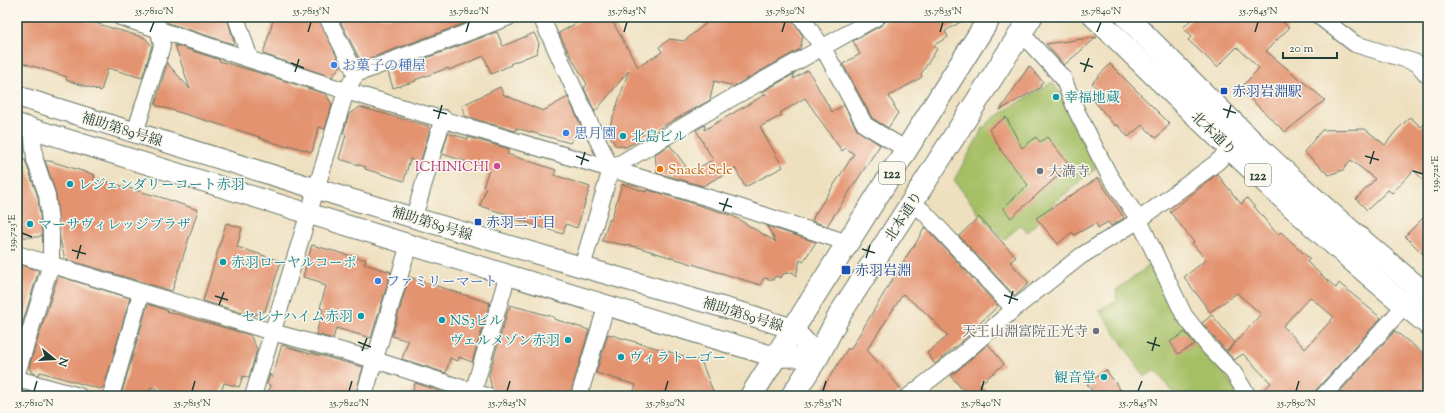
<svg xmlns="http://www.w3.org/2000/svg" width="1445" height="413" font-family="'Sorts Mill Goudy','Noto Serif JP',serif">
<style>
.green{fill:#a5bf65;stroke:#627e4c}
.building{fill:#e39370;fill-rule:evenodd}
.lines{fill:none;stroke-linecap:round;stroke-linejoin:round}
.minor-casing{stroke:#677665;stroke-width:18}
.tertiary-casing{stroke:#677665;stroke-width:22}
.trunk-casing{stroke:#677665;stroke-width:24}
.minor{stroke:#fff;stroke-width:16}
.tertiary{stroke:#fff;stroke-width:20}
.trunk{stroke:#fff;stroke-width:22}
.ticks{fill:none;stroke:#1f3d34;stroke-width:1.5}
.shop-dot{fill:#3f7fe0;stroke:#fbf7ec;stroke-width:1.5}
.transit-dot{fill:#1a4fb4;stroke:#fbf7ec;stroke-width:1.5}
.culture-dot{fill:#0f9aa8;stroke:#fbf7ec;stroke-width:1.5}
.hotel-dot{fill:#d1479c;stroke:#fbf7ec;stroke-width:1.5}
.food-dot{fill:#e8710a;stroke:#fbf7ec;stroke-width:1.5}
.worship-dot{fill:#6b7280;stroke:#fbf7ec;stroke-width:1.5}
.labels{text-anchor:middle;stroke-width:3;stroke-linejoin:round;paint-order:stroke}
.shield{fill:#fbf7ec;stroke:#61756b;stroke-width:1}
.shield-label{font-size:13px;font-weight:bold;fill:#1f3d34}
.shop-label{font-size:14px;fill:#366cbe;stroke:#fbf7ec;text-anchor:start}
.transit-label{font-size:14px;fill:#164399;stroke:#fbf7ec;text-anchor:start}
.culture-label{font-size:14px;fill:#0d838f;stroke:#fbf7ec;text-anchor:start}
.street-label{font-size:14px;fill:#1f3d34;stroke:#fbf7ec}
.hotel-label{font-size:14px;fill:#b23c85;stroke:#fbf7ec;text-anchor:end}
.food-label{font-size:14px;fill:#c56008;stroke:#fbf7ec;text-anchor:start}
.worship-label{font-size:14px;fill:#5b616d;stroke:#fbf7ec;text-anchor:start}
.neatline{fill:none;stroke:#1f3d34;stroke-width:1.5}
.ticks-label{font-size:10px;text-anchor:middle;fill:#1f3d34}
</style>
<rect width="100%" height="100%" fill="#fbf7ec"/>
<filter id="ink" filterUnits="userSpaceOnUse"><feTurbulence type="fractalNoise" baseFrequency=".025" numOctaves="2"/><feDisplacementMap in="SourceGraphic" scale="8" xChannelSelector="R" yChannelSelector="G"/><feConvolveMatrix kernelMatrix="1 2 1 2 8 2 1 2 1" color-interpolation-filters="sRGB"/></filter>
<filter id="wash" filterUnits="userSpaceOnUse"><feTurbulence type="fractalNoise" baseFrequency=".012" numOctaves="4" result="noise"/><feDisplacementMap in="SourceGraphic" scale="16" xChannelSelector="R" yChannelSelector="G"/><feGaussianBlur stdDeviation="0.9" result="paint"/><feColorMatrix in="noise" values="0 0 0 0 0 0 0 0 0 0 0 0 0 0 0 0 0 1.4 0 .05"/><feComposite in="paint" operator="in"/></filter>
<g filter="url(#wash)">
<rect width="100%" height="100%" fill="#eee0bf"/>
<g class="green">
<polygon points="1052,82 1061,94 1068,113 1096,168 1052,205 1052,209 1027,232 1020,225 1004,240 980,215 954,180 983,128 992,119"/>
<polygon points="1150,265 1180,318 1231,382 1236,393 1233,396 1176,396 1155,370 1145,377 1099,310 1117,301 1116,290"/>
</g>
<g id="blocks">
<g class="building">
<polygon points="23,17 75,17 145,38 152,46 142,78 108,68 101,91 66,80 67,77 17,61 17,35"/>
<polygon points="166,17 227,17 234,42 233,44 168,23"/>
<polygon points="274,17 318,17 341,65 332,77 263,54"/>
<polygon points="338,17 482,17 365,60 359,58"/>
<polygon points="587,17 610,17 638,67 662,52 659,47 670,39 684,41 714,17 792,17 793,22 803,36 800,49 734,86 714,81 710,100 658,129 658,130 644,139 643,138 626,147 615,145 608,132 629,70 595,112 584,88 587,84 571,57 559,33"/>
<polygon points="886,17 969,17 945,31 948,37 934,45 937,49 921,74 922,77 889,96 898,113 888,128 872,118 843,64 860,54 853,41 882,25 885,22"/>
<polygon points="1193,17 1278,17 1289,28 1266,51 1325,100 1285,132 1240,89 1259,68 1237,47 1217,67 1188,40 1192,36 1183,28"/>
<polygon points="497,32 503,46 534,33 539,43 537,53 510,64 511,65 491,74 484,56 449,70 448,68 415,80 416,81 393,88 388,72"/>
<polygon points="1097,37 1064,65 1046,44"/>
<polygon points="175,45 220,60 219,61 257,72 326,94 332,105 325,129 319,127 312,152 288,145 288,147 259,138 260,137 155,105 167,63 190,89"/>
<polygon points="1110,64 1170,124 1156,138 1142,125 1128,137 1117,124 1115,126 1091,97 1098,90 1092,83"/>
<polygon points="1029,66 1043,82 1040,85 1041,87 1000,110"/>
<polygon points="808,70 832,112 844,105 857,130 880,145 827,226 812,221 815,214 854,154 846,148 842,151 805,98 780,113 782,115 760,127 783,167 745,187 735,168 703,186 657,173 655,154 670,145 690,172 713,160 696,130 705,125 704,130 766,94 761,93 794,74 793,79"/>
<polygon points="500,87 504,95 543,111 568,97 582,128 570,143 516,128 515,131 465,116 463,105"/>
<polygon points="360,107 428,126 430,129 420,164 410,159 404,181 365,169 366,167 339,159 346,135 343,134 349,114"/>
<polygon points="1006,117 1022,148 1036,137 1040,142 1047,137 1070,165 1011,218 1003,208 1028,185 1002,152 989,129"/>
<polygon points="1410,117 1421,127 1428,120 1428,186 1414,170 1392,193 1388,190 1367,210 1356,199 1375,179 1351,160 1343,170 1329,175 1304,152 1322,130 1365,129 1385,145 1396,131"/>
<polygon points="448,133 468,139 468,137 509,149 507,154 556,170 554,175 590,187 577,228 566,224 563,234 515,219 516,217 480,206 486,188 483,187 489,169 442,154"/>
<polygon points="17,158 25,160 38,197 42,233 42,235 38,237 17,237"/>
<polygon points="45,161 50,161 95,175 94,178 163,198 198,210 172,291 65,259 60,240 56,194"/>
<path d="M 1217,174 L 1241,204 L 1247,198 L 1278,235 L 1281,232 L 1310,259 L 1307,262 L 1336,288 L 1339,283 L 1381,318 L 1316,390 L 1314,396 L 1257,396 L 1271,383 L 1243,354 L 1234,360 L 1227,352 L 1235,343 L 1226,351 L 1202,323 L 1212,315 L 1235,343 L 1261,314 L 1237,293 L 1210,312 L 1184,277 L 1206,260 L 1192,243 L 1194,242 L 1170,212 ZM 1310,297 L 1334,317 L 1305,349 L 1283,326 Z"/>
<polygon points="1098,178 1124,218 1111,226 1108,222 1098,228 1096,223 1074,235 1072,232 1058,244 1036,218"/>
<polygon points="622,184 646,192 646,190 660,193 733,216 776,242 767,226 816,242 803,262 800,260 796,276 793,272 783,274 781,278 775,276 773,280 764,278 760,285 637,247 602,241 609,220 611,220"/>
<polygon points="1428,213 1428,259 1405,236"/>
<polygon points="979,217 1016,257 1010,262 1029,283 1015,296 959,236"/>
<polygon points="226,223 242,228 237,247 281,261 265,311 253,316 203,301"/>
<polygon points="925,227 998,306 980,323 981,325 935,364 927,353 948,336 927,314 903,294 867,350 902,390 894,396 834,396 822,389 848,348 850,350 898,270 912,248 913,248"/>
<polygon points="312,245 366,260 364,264 391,272 371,338 336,328 333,339 316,334 323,309 320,308 326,286 320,284 321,282 303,277"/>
<polygon points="17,264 38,270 38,273 17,341"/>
<polygon points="58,276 130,298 104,387 100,389 40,372 39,375 32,373 29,367"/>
<polygon points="409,277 490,303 472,362 459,357 458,361 450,358 446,373 402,359 408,341 392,336"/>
<polygon points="148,304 166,310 166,311 250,335 257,349 249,378 243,376 239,387 224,383 220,396 181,396 151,387 148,396 125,396 122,392"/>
<polygon points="510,305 554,317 554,319 589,330 570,396 496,396 492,389 489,375 508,309 509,309"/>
<polygon points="1395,331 1428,357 1428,396 1336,396"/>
<polygon points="1185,332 1195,344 1178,354 1170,342"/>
<polygon points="608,334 701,361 715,396 632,396 636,385 596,373"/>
<polygon points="988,344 1004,364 980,384 990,396 968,396 951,376"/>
<polygon points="282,345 311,354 311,353 363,367 355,396 268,396 270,385 267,384 270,374 272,378"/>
<polygon points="1106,370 1125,396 1096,396 1087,384"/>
<polygon points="415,383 440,391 438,396 411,396"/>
</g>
</g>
</g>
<g filter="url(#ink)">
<use href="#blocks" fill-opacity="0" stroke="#677665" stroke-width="1"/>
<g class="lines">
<g class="minor-casing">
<g id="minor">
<polyline points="120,17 346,91 733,205 848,243"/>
<polyline points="236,17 250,59"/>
<polyline points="541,17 611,169 582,267"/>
<polyline points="801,17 823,48 865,125 907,150"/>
<polyline points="1320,17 1355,44 1417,63 1428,76"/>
<polyline points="1021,33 1063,78 1077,112 1109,175 1139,220 1184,315 1210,348 1233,372 1248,396"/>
<polyline points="356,74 509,17"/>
<polyline points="135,133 162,46 159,30 156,20"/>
<polyline points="611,169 730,99 877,17"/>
<polyline points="414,217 443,118"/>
<polyline points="17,254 272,332 375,360 487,396"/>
<polyline points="1014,309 1081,256 1139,220 1216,163 1239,142"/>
<polyline points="17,373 51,264 51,232 47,195 35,160 32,129"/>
<polyline points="17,379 79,396"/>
<polyline points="111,396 141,293"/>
<polyline points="253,396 346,91 356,74 327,17"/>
<polyline points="364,396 409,244"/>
<polyline points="472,396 508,274"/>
<polyline points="579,396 607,304"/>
<polyline points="909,396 958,358 1014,309 924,212 912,203"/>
<polyline points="1323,396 1391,321 1411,297"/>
</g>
</g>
<g class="tertiary-casing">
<g id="tertiary">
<polyline points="17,96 343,197 582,267 750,315 793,329 818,356"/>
<polyline points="17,124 775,357 818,356"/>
</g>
</g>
<g class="trunk-casing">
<g id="trunk">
<path d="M 1095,17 C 1203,123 1310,229 1428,324"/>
<path d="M 1127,17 C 1184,74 1240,132 1300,186 C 1341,224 1385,260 1428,296"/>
<polyline points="751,396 990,17"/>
<polyline points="792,396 818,356 840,314 1031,17"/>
</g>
</g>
<use href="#minor" class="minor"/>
<use href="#tertiary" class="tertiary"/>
<use href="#trunk" class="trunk"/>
</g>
</g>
<path class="ticks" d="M 150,32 L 154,22M 308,32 L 311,22M 466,32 L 469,22M 624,32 L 627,22M 782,32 L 785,22M 940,32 L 943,22M 1097,32 L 1101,22M 1255,32 L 1258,22M 291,63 L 304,68M 1080,63 L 1093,67M 295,72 L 299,59M 1084,72 L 1089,58M 1223,109 L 1236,113M 433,110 L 447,114M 1227,118 L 1231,105M 438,119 L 442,105M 576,156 L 589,161M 1365,156 L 1379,160M 1370,164 L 1374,151M 581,165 L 585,152M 1413,171 L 1423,174M 719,203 L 732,207M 723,211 L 728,198M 22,233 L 32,237M 862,249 L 875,253M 72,250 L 86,254M 866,258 L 870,245M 77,259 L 81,245M 1004,295 L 1018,300M 215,296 L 228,300M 1009,304 L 1013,291M 219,305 L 224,292M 358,342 L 371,347M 1147,342 L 1160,346M 362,351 L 367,338M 1152,351 L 1156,337M 34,391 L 37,381M 192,391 L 195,381M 349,391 L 352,381M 507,391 L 510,381M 665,391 L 668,381M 823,391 L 826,381M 981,391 L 984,381M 1138,391 L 1142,381M 1296,391 L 1299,381"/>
<g class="shop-dot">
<circle cx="334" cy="65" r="4"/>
<circle cx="566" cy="133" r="4"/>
<circle cx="378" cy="281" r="4"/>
</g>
<g class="transit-dot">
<rect x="1220" y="87" width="8" height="8" rx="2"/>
<rect x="474" y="218" width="8" height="8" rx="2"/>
<rect x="841" y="265" width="10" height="10" rx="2"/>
</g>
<g class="culture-dot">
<circle cx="1056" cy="97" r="4"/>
<circle cx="623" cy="136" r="4"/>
<circle cx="70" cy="184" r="4"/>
<circle cx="30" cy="224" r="4"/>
<circle cx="223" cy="262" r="4"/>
<circle cx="361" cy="316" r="4"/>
<circle cx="442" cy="320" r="4"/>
<circle cx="568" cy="340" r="4"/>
<circle cx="621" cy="357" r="4"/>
<circle cx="1104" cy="377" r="4"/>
</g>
<circle class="hotel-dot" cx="497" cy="166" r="4"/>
<circle class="food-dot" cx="660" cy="169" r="4"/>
<g class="worship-dot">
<circle cx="1040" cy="171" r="4"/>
<circle cx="1096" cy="331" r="4"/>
</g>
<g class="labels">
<g class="shield">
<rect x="879" y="162" width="26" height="22" rx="3"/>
<rect x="1245" y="164" width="26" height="22" rx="3"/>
</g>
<g class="shield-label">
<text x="892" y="178">122</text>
<text x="1258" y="180">122</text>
</g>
<g class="shop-label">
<text x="342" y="70">お菓子の種屋</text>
<text x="574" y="138">思月園</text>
<text x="386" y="286">ファミリーマート</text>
</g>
<g class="transit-label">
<text x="1232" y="96">赤羽岩淵駅</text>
<text x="486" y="227">赤羽二丁目</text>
<text x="855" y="275">赤羽岩淵</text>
</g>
<g class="culture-label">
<text x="1064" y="102">幸福地蔵</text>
<text x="631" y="141">北島ビル</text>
<text x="78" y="189">レジェンダリーコート赤羽</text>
<text x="38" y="229">マーサヴィレッジプラザ</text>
<text x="231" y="267">赤羽ローヤルコーポ</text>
<text x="353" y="321" text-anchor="end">セレナハイム赤羽</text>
<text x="450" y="325">NS3ビル</text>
<text x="560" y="345" text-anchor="end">ヴェルメゾン赤羽</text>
<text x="629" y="362">ヴィラトーゴー</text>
<text x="1096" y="382" text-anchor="end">観音堂</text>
</g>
<g class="street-label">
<text transform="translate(122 129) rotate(17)" y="5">補助第89号線</text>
<text transform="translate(1214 133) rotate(44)" y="5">北本通り</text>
<text transform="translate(903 216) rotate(-57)" y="5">北本通り</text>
<text transform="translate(432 223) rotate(17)" y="5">補助第89号線</text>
<text transform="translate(743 314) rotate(17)" y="5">補助第89号線</text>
</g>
<g class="hotel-label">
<text x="489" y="171">ICHINICHI</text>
</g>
<g class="food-label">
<text x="668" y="174">Snack Sele</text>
</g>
<g class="worship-label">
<text x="1048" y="176">大満寺</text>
<text x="1088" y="336" text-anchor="end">天王山淵富院正光寺</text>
</g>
</g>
<rect width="1445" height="413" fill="none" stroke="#fbf7ec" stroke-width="44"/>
<g transform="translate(54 359) rotate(108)" stroke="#fbf7ec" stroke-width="3" paint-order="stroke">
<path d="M0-3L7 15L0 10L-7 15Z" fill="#1f3d34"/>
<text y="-6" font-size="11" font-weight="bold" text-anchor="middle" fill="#1f3d34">N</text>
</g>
<path d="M1283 52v6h54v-6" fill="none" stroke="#1f3d34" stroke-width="2"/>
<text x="1289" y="52" font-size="12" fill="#1f3d34" stroke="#fbf7ec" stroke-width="3" paint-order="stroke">20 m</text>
<rect x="22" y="22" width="1401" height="369" class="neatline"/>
<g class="ticks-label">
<text x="154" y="14">35.7810°N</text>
<text x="311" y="14">35.7815°N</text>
<text x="469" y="14">35.7820°N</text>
<text x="627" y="14">35.7825°N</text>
<text x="785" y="14">35.7830°N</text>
<text x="943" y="14">35.7835°N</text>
<text x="1101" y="14">35.7840°N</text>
<text x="1258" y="14">35.7845°N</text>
<text transform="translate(1434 174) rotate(-90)" y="4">139.721°E</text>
<text transform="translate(11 233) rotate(-90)" y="4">139.723°E</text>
<text x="34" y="406">35.7810°N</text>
<text x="192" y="406">35.7815°N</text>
<text x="349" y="406">35.7820°N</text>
<text x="507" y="406">35.7825°N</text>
<text x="665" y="406">35.7830°N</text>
<text x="823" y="406">35.7835°N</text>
<text x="981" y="406">35.7840°N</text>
<text x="1138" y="406">35.7845°N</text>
<text x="1296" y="406">35.7850°N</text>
</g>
</svg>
